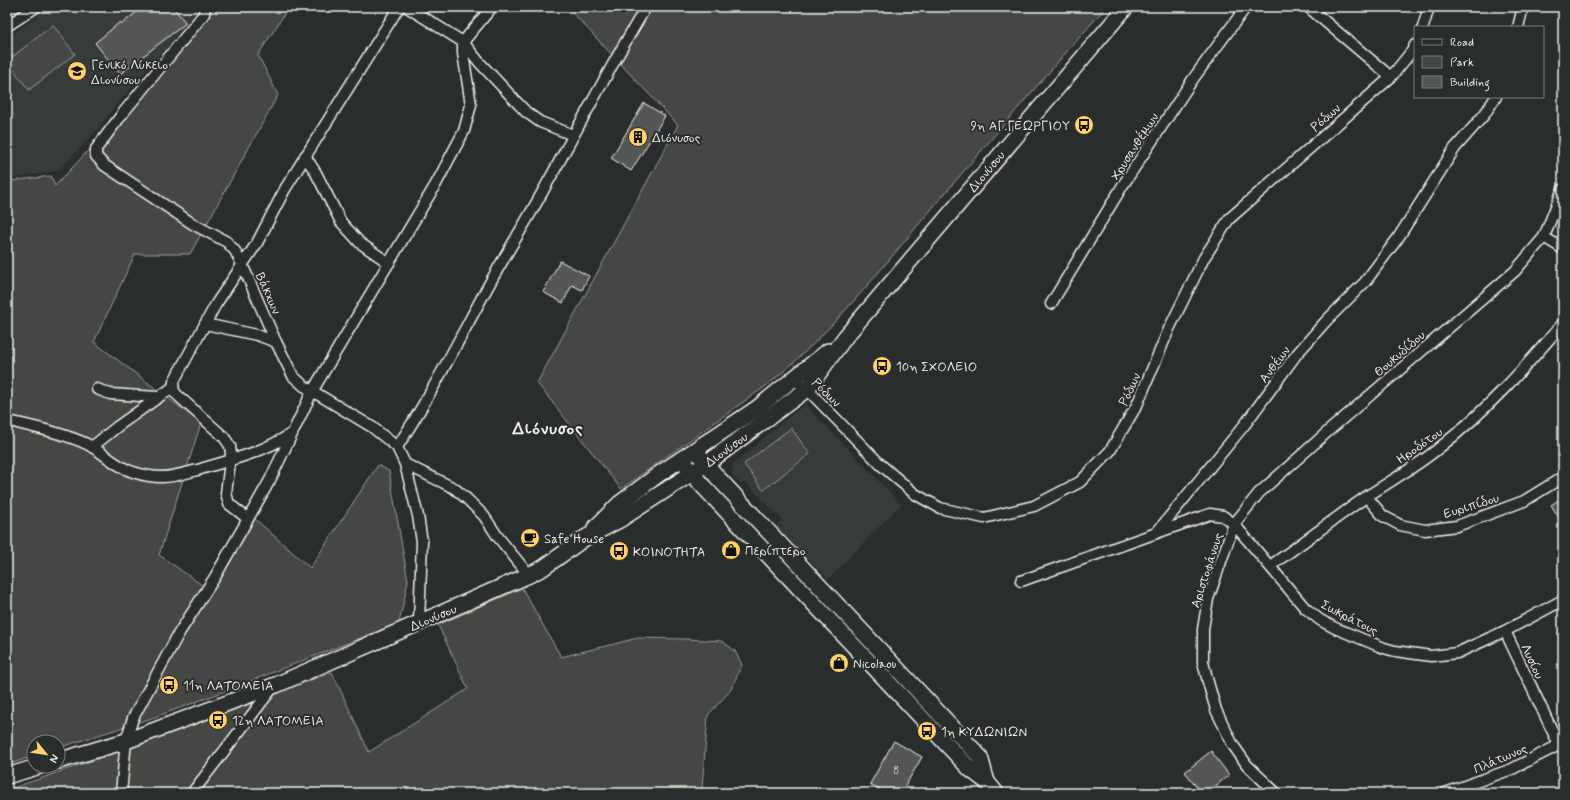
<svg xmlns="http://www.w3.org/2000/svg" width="1570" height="800" font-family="Mynerve,sans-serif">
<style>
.built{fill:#373a3a}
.green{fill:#444645;stroke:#9c9c96}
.building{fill:#555756;stroke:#f4f1e8}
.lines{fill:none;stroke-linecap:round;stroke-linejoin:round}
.street-casing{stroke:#f4f1e8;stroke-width:13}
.secondary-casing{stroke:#f4f1e8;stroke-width:18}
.street{stroke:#2a2d2e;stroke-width:10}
.secondary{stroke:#2a2d2e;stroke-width:15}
.labels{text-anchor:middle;stroke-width:4;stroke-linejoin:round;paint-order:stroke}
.number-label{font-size:11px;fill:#cccac4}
.poi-label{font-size:13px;fill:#f4f1e8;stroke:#2a2d2e;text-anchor:start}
.street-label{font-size:13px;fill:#f4f1e8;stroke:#2a2d2e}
.district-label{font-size:17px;font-weight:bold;letter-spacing:1px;fill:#f4f1e8;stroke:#2a2d2e}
</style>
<rect width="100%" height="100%" fill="#2a2d2e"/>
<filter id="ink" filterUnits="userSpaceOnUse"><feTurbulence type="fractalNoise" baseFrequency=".025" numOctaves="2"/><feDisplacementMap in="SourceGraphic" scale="8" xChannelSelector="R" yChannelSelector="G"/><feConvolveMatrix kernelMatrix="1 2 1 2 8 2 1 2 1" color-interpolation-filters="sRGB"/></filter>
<g filter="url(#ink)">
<g class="built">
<polygon points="50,7 195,7 198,13 117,104 100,127 61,168 51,172 7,179 7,38"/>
<polygon points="805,404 901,504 828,580 776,526 782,520 747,484 739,483 732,475 733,464"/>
</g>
<g class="green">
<polygon points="201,7 289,7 258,55 278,95 190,254 135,254 94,342 201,423 159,555 202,585 213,591 255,519 310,568 378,465 389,471 408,581 399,623 212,696 155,717 58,748 58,742 34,742 34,756 7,765 7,182 10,181 51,176 55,186 104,134 203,10"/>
<path d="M 567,7 L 1106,7 C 1046,75 987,144 928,213 C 878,273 830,334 770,383 L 621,489 L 537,383 L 678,125 Z"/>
<polygon points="53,25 75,54 29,90 7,61"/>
<polygon points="791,428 810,454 763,490 744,464"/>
<polygon points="522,588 561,657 638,638 685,639 722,641 735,651 742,665 730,691 708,715 702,787 708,793 7,793 7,790 140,744 332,672 369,752 468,689 438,625"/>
</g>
<g class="building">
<polygon points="143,7 173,7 186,23 120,74 95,43 120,22 122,24"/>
<polygon points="644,103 665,116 631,171 611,158"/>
<polygon points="560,261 589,276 582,290 572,285 563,303 543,292"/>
<polygon points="1563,497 1563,524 1551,505"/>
<polygon points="894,741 922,757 901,793 887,793 870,784"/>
<polygon points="1211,751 1229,775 1207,793 1202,793 1185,772"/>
</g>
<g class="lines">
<g class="street-casing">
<g id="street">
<polyline points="205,7 204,14 123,113 96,149 96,156 104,165 193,224 227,242 235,251 242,264 276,342 293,376 304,386 372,427 397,447 405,464 418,516 422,542 419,623"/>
<polyline points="407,7 463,42 479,62 526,112 540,122 573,135"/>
<polyline points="1308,7 1391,77"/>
<polyline points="7,26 36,7"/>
<polyline points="1423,27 1429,7"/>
<polyline points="1518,27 1523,7"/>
<polyline points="305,156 316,173 341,222 360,243 389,263"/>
<polyline points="1544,237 1563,249"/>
<polyline points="1051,304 1123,185 1193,79 1246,7"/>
<polyline points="205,324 257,335 276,342"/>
<polyline points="794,379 807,389 881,465 915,494 940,508 984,518 1034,506 1080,482 1110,451 1137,405 1169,329 1204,258 1229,219 1391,77 1412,51 1415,45"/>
<polyline points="97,389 110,394 157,397"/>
<path d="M 13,422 C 38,428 66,434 89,445 C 104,453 116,467 133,472 C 142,475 153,477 162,477 C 175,477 189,472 201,469 C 234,459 261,453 291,434"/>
<polyline points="92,447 118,426 173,387"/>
<path d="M 397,447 C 432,394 460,337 491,281 C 506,254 523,227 538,200 C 574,136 608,70 646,7"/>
<polyline points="405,464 454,488 467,499 484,516 498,537 529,575"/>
<polyline points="1367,497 1383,516 1400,525 1425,530 1457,526 1524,501 1563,477"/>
<polyline points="247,518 229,504 226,493 231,454 230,446 224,437 215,429 175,393 173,387 174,381 216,304 257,243 285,189 399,7"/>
<polyline points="1157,532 1246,423 1296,355 1326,321 1365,282 1398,238 1455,148 1484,115 1496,97"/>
<path d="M 1270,566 C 1303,543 1335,518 1369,495 C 1392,480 1417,466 1439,448 C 1485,412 1525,368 1563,323"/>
<polyline points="1021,581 1210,514 1223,516 1234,524 1305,608 1320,620 1335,628 1384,648 1395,651 1431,656 1457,653 1505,631 1563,600"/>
<polyline points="1505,631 1559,745"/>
<polyline points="121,793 126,741 133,718 179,633 215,577 270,480 313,390 436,184 464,131 471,105 463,53 463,42 492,7"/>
<polyline points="192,793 274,686"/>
<polyline points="1276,793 1247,765 1233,745 1216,710 1208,682 1203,662 1203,629 1208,599 1234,524 1259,493 1333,427 1515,271 1544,237 1563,189"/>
<polyline points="1445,793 1512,769 1563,743"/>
</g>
</g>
<g class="secondary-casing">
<g id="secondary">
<polyline points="696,450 706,464 718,478 980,757 987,782"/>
<polyline points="682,459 700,483 970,769 987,782 996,793"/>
<polyline points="595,528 619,504 659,474 756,409 828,351"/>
<polyline points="58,761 126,741 276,685 529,575 543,568 585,538 621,519 706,464 807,389 846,336 1126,7"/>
<polyline points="7,776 40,766"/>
</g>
</g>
<use href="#street" class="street"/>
<use href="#secondary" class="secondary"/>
</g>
</g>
<defs>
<g id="school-disc" transform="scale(1)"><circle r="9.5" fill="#ffd166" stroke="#2a2d2e"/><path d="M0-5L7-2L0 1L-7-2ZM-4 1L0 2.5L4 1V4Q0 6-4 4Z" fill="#111"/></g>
<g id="bus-disc" transform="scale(1)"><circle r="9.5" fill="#ffd166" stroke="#2a2d2e"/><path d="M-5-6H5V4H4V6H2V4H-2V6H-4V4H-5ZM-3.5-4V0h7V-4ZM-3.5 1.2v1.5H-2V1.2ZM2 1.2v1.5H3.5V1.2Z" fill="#111"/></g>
<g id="building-disc" transform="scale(1)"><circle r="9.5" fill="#ffd166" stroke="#2a2d2e"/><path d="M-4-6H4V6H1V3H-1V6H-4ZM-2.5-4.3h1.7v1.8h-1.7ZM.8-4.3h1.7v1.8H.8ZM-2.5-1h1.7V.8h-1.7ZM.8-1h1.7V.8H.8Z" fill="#111"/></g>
<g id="cafe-disc" transform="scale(1)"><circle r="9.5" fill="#ffd166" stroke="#2a2d2e"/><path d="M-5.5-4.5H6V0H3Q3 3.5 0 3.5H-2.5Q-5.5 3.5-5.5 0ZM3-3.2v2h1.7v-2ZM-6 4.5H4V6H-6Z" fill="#111"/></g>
<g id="shop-disc" transform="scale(1)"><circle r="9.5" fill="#ffd166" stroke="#2a2d2e"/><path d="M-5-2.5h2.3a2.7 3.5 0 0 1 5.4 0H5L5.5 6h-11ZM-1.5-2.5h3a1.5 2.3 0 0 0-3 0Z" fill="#111"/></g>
</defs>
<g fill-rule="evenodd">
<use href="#school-disc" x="77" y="71"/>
<use href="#bus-disc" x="1084" y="125"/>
<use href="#building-disc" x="638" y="137"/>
<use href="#bus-disc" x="882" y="366"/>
<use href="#cafe-disc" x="530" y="538"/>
<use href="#shop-disc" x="731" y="550"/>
<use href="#bus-disc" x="619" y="551"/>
<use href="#shop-disc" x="839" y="663"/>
<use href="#bus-disc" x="169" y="685"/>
<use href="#bus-disc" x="218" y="720"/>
<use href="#bus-disc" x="927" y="731"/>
</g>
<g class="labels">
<g class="number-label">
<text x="896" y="774">8</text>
</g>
<g class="poi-label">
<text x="91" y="69">Γενικό Λύκειο<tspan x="91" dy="15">Διονύσου</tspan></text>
<text x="1070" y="130" text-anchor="end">9η ΑΓ.ΓΕΩΡΓΙΟΥ</text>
<text x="652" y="142">Διόνυσος</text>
<text x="896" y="371">10η ΣΧΟΛΕΙΟ</text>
<text x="544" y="543">Safe House</text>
<text x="745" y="555">Περίπτερο</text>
<text x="633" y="556">ΚΟΙΝΟΤΗΤΑ</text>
<text x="853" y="668">Nicolaou</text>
<text x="183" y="690">11η ΛΑΤΟΜΕΙΑ</text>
<text x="232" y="725">12η ΛΑΤΟΜΕΙΑ</text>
<text x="941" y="736">1η ΚΥΔΩΝΙΩΝ</text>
</g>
<g class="street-label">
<text transform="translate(1325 117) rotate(-41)" y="5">Ρόδων</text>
<text transform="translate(1134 146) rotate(-57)" y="5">Χρυσανθέμων</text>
<text transform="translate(986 171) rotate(-50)" y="5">Διονύσου</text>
<text transform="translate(269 293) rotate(66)" y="5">Βάκχων</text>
<text transform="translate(1399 353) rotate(-41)" y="5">Θουκυδίδου</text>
<text transform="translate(1274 364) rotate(-53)" y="5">Ανθέων</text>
<text transform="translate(1129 389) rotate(-65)" y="5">Ρόδων</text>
<text transform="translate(827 392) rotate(45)" y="5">Ρόδων</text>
<text transform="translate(1419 445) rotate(-35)" y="5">Ηροδότου</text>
<text transform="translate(726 449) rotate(-36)" y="5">Διονύσου</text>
<text transform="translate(1471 505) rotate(-17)" y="5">Ευριπίδου</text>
<text transform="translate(1206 570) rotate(-72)" y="5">Αριστοφάνους</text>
<text transform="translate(433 617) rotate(-23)" y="5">Διονύσου</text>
<text transform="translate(1350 617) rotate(27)" y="5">Σωκράτους</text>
<text transform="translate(1533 661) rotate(65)" y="5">Λυσίου</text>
<text transform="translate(1500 758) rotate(-23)" y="5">Πλάτωνος</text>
</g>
<g class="district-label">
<text x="548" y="434">Διόνυσος</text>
</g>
</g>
<rect width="1570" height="800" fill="none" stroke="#2a2d2e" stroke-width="24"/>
<rect x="12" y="12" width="1546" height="776" fill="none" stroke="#f4f1e8" stroke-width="1.5" filter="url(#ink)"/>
<rect x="1414" y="26" width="130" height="72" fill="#2a2d2e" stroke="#7b7b78"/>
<rect x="1422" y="39" width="20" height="6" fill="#2a2d2e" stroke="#7b7b78"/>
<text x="1450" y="46" font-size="12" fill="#f4f1e8">Road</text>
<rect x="1422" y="56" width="20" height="12" fill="#444645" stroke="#7b7b78"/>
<text x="1450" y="66" font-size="12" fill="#f4f1e8">Park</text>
<rect x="1422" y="76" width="20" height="12" fill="#555756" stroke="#7b7b78"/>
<text x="1450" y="86" font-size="12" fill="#f4f1e8">Building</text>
<g transform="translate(46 754) rotate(120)"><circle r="19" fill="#2a2d2e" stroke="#7b7b78"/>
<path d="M0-3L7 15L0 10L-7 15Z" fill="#ffd166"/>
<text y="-6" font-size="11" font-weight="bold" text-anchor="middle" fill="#f4f1e8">N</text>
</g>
</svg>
